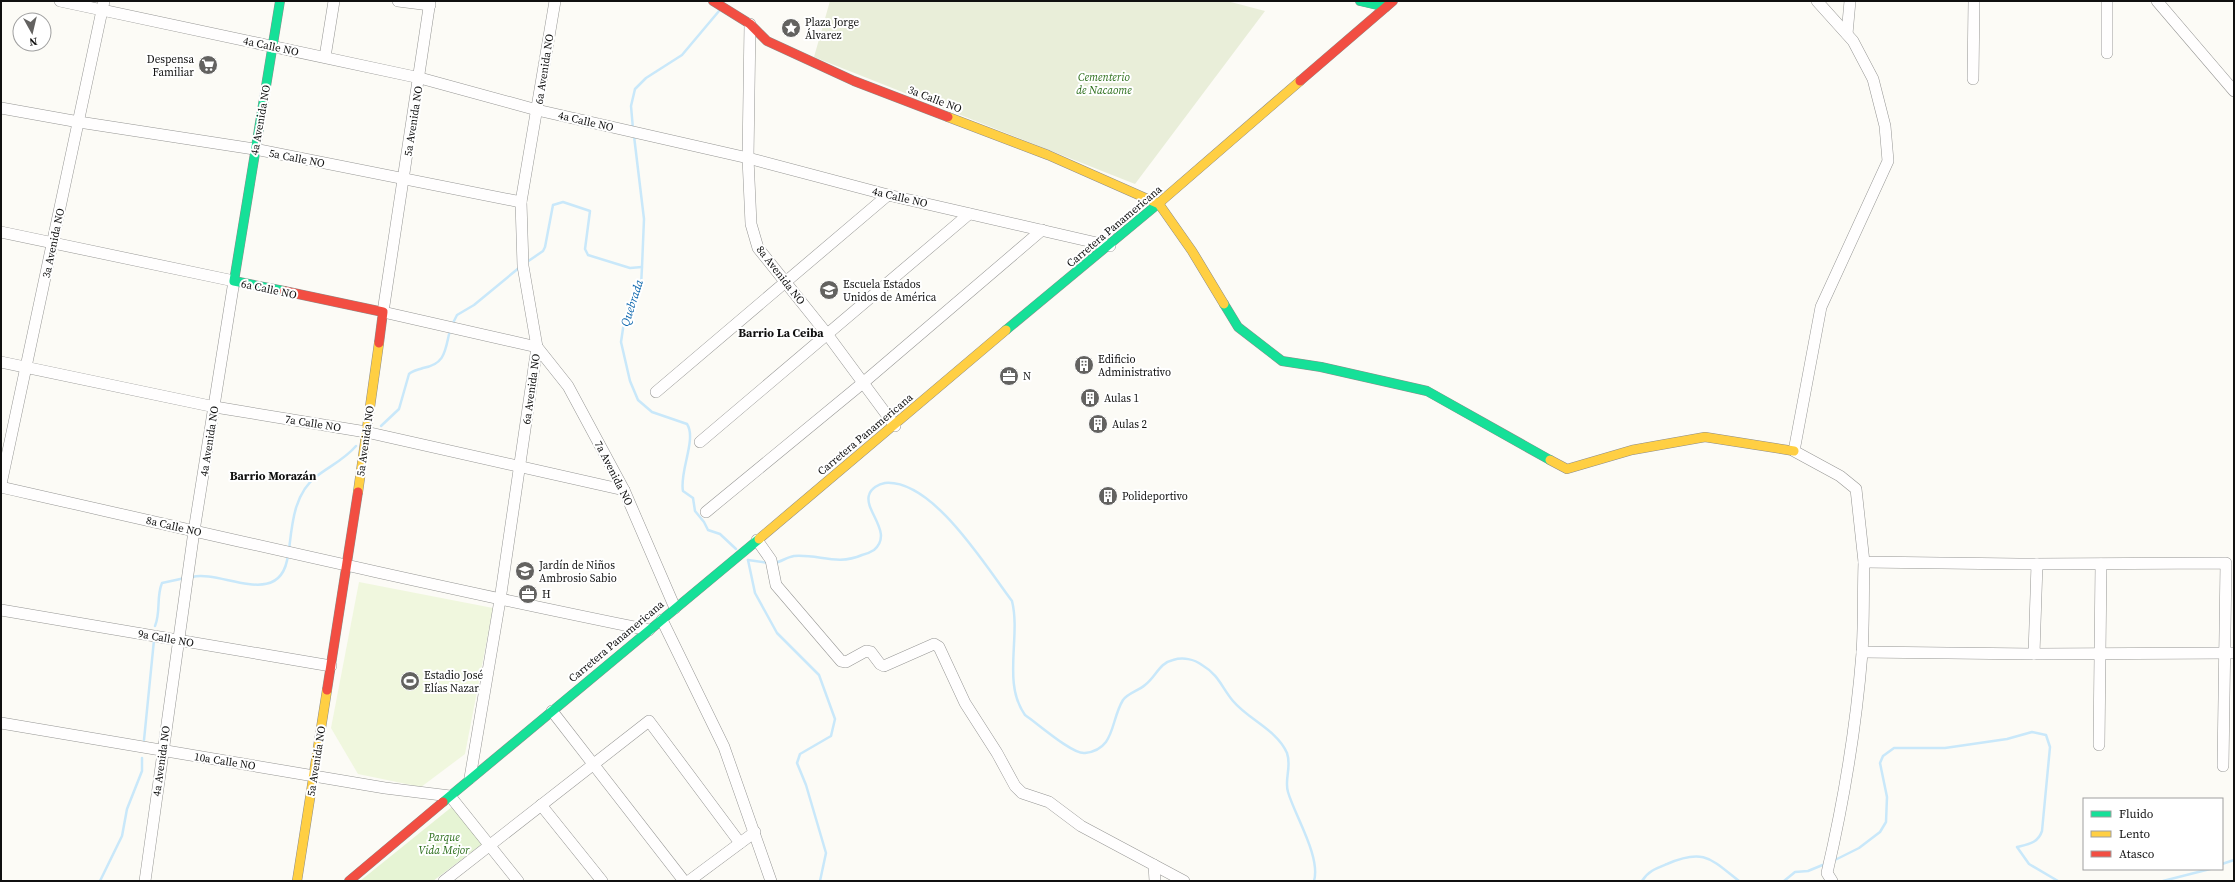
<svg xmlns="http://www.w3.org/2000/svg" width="2235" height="882" font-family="'Source Serif 4',serif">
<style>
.green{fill:#e6f4d4}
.cemetery{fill:#e9eed9}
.pitch{fill:#f0f7de}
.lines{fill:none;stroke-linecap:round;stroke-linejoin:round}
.stream{stroke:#c9e8fa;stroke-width:2.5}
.street-casing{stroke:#969694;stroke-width:12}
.fast-casing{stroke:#8d8c8a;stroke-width:10}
.slow-casing{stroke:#8d8c8a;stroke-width:10}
.jam-casing{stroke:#8d8c8a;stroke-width:10}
.street{stroke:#fffefe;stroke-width:11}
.fast{stroke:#16e098;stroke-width:9}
.slow{stroke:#ffcf43;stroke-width:9}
.jam{stroke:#f24e42;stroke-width:9}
.labels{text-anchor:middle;stroke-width:4;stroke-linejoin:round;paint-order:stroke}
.poi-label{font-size:11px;fill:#101010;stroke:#fff;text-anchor:start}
.street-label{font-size:11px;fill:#101010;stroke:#fff}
.park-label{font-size:11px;font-style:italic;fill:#2b6e1a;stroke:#fff}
.water-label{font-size:12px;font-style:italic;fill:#0e67ad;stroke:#fff}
.neighbourhood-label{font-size:12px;font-weight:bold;fill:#101010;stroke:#fff}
</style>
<rect width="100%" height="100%" fill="#fcfbf6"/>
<polygon class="green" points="453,806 482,844 433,881 360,881"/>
<polygon class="cemetery" points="830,1 1227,1 1265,11 1135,184 814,57"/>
<polygon class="pitch" points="359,582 493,608 465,754 421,787 358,774 331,728"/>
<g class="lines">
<g class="stream">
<polyline points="633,129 631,106 635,89 646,78 682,55 719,11"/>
<path d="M 634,136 L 644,219 L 642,267 L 641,286 L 624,322 L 621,342 L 630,381 L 638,400 L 652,412 L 687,424 C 697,439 679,472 683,491 L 693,498 L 695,511 L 704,522 L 708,530 L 720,534 L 736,549"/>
<polyline points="527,262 543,251 545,247 553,205 563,202 590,211 585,249 588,255 630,268 642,267"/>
<polyline points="452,325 457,315 474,305 520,267"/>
<path d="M 381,426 L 399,409 L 409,374 C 413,370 418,370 423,368 C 446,364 445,350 450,330"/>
<path d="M 289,550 C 292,524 294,493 317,476 C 330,466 345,459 356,446"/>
<polyline points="748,560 769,563"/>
<polyline points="748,560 755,593 777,633 819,675 835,719 831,736 800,754 797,763 806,785 826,853 820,881"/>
<path d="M 774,563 C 781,562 787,557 794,556 C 819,554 837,566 862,555 C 866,554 871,552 874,550 C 894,533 864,511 869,495 C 871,488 879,484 885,483 C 933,479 986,567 1012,601 C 1021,637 1002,683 1025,715 C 1037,723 1073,755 1085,753 C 1116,749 1110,721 1123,700 C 1128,693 1138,691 1145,685 C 1156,677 1159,663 1173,660 C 1183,657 1194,659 1202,665 C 1219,675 1222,688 1233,701 C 1249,720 1277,730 1287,753 C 1292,767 1284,779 1288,792 C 1295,816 1321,857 1314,881"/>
<path d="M 192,577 C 221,569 281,611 288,555"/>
<path d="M 155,626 C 161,612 156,597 162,583 L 185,578"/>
<polyline points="144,740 154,640"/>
<path d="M 1833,861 L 1859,848 L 1880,832 L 1886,822 L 1887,797 L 1880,763 L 1883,756 L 1894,748 L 1945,748 L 2007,739 L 2032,732 L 2046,735 L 2050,747 L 2042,831 C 2038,843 2029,844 2017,847 L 2029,864 L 2058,881"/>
<polyline points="2222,864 2234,860"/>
<polyline points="100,881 122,836 127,809 142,771 142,758"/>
<path d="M 1642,881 C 1648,871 1657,868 1667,864 C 1704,848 1711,859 1739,881"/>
<polyline points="1784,881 1795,872 1808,871 1825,864"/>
<polyline points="2163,881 2210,869"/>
</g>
<g class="street-casing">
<g id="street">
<polyline points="60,1 420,78 537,110 748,158 888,195 1110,246"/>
<polyline points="398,1 430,5"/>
<polyline points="430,1 383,312 537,347"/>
<polyline points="1817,1 1853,41 1873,79 1885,126 1888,161 1821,307 1794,451 1840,476 1856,489 1864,562 2019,564 2226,563 2223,766"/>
<polyline points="2157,1 2234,91"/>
<polyline points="750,24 748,158 751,224 758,248 827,334 895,426"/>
<polyline points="1847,34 1850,1"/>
<polyline points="2107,53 2107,1"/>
<polyline points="325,57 334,1"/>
<polyline points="1973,79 1974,1"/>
<polyline points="1,108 79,122 254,149 521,202"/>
<polyline points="1,232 234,281 194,531 145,881"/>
<polyline points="537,347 568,386 624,490 675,608"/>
<polyline points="1,362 215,407 366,432 624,490"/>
<polyline points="656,392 888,195"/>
<polyline points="700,442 969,214"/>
<polyline points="1,484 104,1"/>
<path d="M 1,487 C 217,536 432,586 649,630"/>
<polyline points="706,512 864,382 1042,230"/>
<polyline points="757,540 771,560 776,585 841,661 846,662 866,651 871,652 880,664 884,666 934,644 939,647 965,703 997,753 1015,786 1022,793 1049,802 1081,826 1184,881"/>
<polyline points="1,610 331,666"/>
<polyline points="662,620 724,747 771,881"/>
<polyline points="1862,652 2034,654 2234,653"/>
<polyline points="2034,654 2037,564"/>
<polyline points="552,711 684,881"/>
<polyline points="1,723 385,788 450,796 518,881"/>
<polyline points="2099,745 2101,564"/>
<polyline points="470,778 500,600 537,347 523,266 521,202 555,1"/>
<polyline points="541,805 602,881"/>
<polyline points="1154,865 1155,881"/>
<polyline points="444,881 649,721 740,843"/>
<polyline points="689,881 755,832"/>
<path d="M 1832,881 L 1827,873 C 1844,800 1856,728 1862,653 C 1864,623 1863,592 1864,562"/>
</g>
</g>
<g class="fast-casing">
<g id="fast">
<polyline points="280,1 234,281 284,291"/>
<polyline points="1360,1 1386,7"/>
<polyline points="1224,304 1238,327 1282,361 1321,367 1427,391 1550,460"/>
<polyline points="1006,330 1159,203"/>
<polyline points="443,802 759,539"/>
</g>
</g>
<g class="slow-casing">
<g id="slow">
<polyline points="948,117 1048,155 1159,204 1192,251 1224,304"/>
<polyline points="1159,203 1300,81"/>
<polyline points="1550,460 1567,469 1632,450 1705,437 1794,451"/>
<polyline points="358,492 379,343"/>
<polyline points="759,539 1006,330"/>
<polyline points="297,881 327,690"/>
</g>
</g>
<g class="jam-casing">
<g id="jam">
<polyline points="713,1 750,24 767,41 854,81 948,117"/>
<polyline points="1300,81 1393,1"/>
<polyline points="284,291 383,312 379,343"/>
<polyline points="327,690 358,492"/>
<polyline points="349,881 443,802"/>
</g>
</g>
<use href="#street" class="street"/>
<use href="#fast" class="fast"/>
<use href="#slow" class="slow"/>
<use href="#jam" class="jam"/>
</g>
<defs>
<g id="sight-disc" transform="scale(1)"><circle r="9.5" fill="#636260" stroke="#fff"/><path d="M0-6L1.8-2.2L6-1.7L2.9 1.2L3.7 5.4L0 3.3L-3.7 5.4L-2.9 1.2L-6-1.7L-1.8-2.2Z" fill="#fff"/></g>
<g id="supermarket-disc" transform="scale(1)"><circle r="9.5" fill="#636260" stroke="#fff"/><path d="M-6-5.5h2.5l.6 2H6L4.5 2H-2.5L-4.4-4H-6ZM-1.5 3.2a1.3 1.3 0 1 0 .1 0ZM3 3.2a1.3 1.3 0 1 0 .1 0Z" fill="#fff"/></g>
<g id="school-disc" transform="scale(1)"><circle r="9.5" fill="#636260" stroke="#fff"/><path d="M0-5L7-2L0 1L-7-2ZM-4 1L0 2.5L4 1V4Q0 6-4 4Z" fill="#fff"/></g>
<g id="building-disc" transform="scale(1)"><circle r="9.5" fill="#636260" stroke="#fff"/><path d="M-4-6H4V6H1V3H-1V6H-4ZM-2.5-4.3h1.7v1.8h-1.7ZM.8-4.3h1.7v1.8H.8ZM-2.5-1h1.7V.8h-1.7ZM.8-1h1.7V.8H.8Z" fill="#fff"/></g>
<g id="office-disc" transform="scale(1)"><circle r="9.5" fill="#636260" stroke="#fff"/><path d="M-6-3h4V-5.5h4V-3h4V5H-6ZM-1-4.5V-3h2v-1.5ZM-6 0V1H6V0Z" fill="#fff"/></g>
<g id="stadium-disc" transform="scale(1)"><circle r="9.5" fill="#636260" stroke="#fff"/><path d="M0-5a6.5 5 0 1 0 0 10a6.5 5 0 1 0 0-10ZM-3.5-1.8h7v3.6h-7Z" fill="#fff"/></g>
</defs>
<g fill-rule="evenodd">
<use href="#sight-disc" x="791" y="28"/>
<use href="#supermarket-disc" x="208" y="65"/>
<use href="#school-disc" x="829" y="290"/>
<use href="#building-disc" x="1084" y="365"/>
<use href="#office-disc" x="1009" y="376"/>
<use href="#building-disc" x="1090" y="398"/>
<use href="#building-disc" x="1098" y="424"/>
<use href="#building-disc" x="1108" y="496"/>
<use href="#school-disc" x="525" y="571"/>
<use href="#office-disc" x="528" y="594"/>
<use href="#stadium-disc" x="410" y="681"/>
</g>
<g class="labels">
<g class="poi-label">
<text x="805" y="26">Plaza Jorge<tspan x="805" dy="13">Álvarez</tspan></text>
<text x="194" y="63" text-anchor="end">Despensa<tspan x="194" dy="13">Familiar</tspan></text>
<text x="843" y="288">Escuela Estados<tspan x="843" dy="13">Unidos de América</tspan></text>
<text x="1098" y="363">Edificio<tspan x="1098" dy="13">Administrativo</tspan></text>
<text x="1023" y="380">N</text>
<text x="1104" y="402">Aulas 1</text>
<text x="1112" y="428">Aulas 2</text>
<text x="1122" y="500">Polideportivo</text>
<text x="539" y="569">Jardín de Niños<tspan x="539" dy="13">Ambrosio Sabio</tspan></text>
<text x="542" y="598">H</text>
<text x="424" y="679">Estadio José<tspan x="424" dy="13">Elías Nazar</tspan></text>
</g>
<g class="street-label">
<text transform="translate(271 46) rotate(12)" y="4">4a Calle NO</text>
<text transform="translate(544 69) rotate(-81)" y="4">6a Avenida NO</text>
<text transform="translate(935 99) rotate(21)" y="4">3a Calle NO</text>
<text transform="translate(260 120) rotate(-80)" y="4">4a Avenida NO</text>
<text transform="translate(413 121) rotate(-81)" y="4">5a Avenida NO</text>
<text transform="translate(586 121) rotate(13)" y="4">4a Calle NO</text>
<text transform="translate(297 158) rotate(11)" y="4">5a Calle NO</text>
<text transform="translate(900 197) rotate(13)" y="4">4a Calle NO</text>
<text transform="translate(1114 226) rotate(-40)" y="4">Carretera Panamericana</text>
<text transform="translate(53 243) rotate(-78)" y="4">3a Avenida NO</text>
<text transform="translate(781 275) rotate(52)" y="4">8a Avenida NO</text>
<text transform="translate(269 289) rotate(12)" y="4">6a Calle NO</text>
<text transform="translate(531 389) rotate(-82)" y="4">6a Avenida NO</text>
<text transform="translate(313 423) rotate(9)" y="4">7a Calle NO</text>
<text transform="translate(865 434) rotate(-40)" y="4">Carretera Panamericana</text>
<text transform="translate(209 441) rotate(-81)" y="4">4a Avenida NO</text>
<text transform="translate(365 441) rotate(-82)" y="4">5a Avenida NO</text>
<text transform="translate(614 473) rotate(63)" y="4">7a Avenida NO</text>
<text transform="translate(174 526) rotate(13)" y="4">8a Calle NO</text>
<text transform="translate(166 638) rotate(10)" y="4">9a Calle NO</text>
<text transform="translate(616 641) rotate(-40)" y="4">Carretera Panamericana</text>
<text transform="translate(161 761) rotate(-82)" y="4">4a Avenida NO</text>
<text transform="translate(225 761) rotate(9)" y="4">10a Calle NO</text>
<text transform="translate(316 761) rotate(-81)" y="4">5a Avenida NO</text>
</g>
<g class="park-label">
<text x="1104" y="81">Cementerio<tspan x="1104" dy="13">de Nacaome</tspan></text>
<text x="444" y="841">Parque<tspan x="444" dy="13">Vida Mejor</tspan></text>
</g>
<g class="water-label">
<text transform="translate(632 303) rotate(-72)" y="4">Quebrada</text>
</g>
<g class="neighbourhood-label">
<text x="781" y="337">Barrio La Ceiba</text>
<text x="273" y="480">Barrio Morazán</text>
</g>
</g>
<rect width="2235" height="882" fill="none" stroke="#101010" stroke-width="4"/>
<rect x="2083" y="798" width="140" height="72" fill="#ffffff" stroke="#9f9f9f"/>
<rect x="2091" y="811" width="20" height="6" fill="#16e098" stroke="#9f9f9f"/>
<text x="2119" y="818" font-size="12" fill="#101010">Fluido</text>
<rect x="2091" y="831" width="20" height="6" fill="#ffcf43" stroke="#9f9f9f"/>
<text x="2119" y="838" font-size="12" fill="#101010">Lento</text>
<rect x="2091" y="851" width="20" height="6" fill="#f24e42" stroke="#9f9f9f"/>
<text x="2119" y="858" font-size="12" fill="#101010">Atasco</text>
<g transform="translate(32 32) rotate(172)"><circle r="19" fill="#ffffff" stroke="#9f9f9f"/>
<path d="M0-3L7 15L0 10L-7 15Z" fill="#636260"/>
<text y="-6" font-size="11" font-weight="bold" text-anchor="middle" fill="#101010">N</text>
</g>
</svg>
